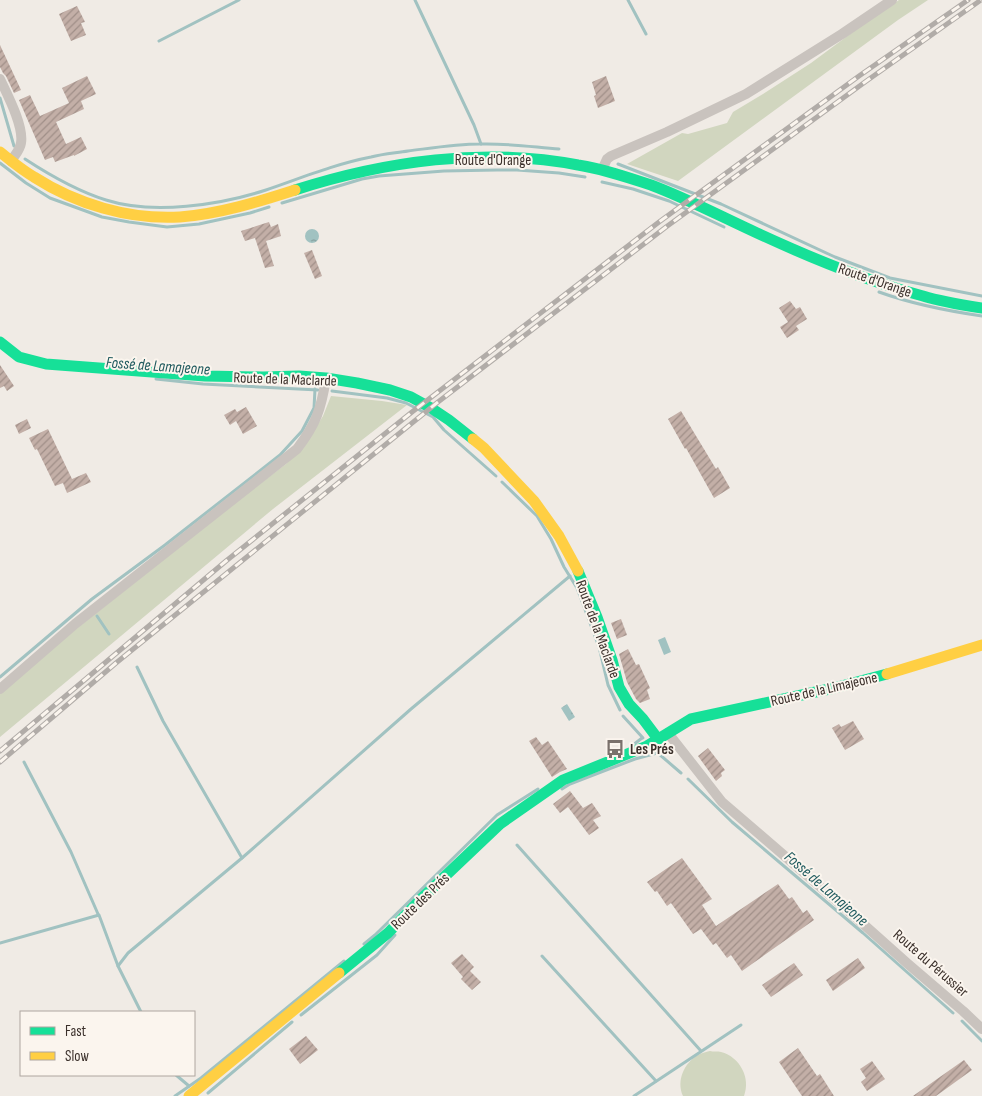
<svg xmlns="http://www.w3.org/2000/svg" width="982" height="1096" font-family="'Sofia Sans Condensed',sans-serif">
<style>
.green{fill:#d1d6bf}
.water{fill:url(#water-ripples)}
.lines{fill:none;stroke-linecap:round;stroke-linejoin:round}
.stream{stroke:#a1c2c1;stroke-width:3}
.building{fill:url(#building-hatch)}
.street{stroke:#c9c3be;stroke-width:10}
.fast{stroke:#16e098;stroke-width:11}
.slow{stroke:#ffcf43;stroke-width:11}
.rail-casing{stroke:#b1aca8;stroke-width:5}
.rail{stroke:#fbf5ee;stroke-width:3;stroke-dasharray:9;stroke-linecap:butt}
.labels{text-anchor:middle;stroke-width:4;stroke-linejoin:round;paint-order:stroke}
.street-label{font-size:15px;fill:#3b302b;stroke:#fbf5ee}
.poi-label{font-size:15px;font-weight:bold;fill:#3b302b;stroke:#fbf5ee;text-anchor:start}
.water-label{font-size:16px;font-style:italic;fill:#1f5a5e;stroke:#fbf5ee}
</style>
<defs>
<pattern id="water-ripples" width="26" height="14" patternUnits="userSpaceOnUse" patternTransform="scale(1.25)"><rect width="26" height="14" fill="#a1c2c1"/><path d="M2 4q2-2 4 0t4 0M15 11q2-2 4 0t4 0" fill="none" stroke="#849e9d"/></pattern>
<pattern id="building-hatch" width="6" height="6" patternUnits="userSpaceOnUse" patternTransform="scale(1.25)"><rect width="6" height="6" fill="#c3afa7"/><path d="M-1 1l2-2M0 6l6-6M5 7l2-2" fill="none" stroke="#a08f88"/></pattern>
</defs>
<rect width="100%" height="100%" fill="#f0ebe5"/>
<g class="green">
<polygon points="899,0 928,0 898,20 678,181 627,164 682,133 688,134 727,123 733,112 763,94 811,63 865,23"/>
<polygon points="331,396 382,401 407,405 273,509 0,737 0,693 47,652 249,492 286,464 306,443 323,416"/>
<path d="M 710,1051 C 713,1052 718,1051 721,1052 C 740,1057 751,1078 744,1096 L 683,1096 C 676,1081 684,1063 698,1055 C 701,1053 706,1052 710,1051 Z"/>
</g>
<g class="water">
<circle cx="312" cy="236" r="7"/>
<polygon points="665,637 671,652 664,655 658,640"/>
<polygon points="567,704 575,717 569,721 561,708"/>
</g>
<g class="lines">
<g class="stream">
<polyline points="415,0 474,125 481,144"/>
<polyline points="628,0 646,34"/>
<polyline points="159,41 239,0"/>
<polyline points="0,98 14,146"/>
<path d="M 25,159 C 51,176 77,191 106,200 C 153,215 220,205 266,190 C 301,178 335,164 371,157 C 383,154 396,153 408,151 C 432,148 456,144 480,144 C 506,143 533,147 559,149"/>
<polyline points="0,163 26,183 50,198 102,217 129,222 167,227 199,224 250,213 269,207"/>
<polyline points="618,164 721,204 835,257 890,278 982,296"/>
<polyline points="602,182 633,189 669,201 724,227"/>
<polyline points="282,203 362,179 379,176 444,171 497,170 517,170 559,173 585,177"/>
<path d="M 879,292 C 912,304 948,311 982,316"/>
<polyline points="156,379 203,384 318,390"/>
<polyline points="332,391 387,398 406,403 433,417 444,430 496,476"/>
<polyline points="502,482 537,516 551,539 564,567 577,588 599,647 608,685 620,710"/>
<polyline points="97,616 109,634"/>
<polyline points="137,667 163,721 242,858"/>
<polyline points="0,677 92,599 165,545 280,455 302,431 314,408 315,389"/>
<polyline points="623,716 643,738"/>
<polyline points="633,745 642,738"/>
<polyline points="652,748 681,773"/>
<polyline points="24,762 71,852 98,914"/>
<polyline points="688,779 732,822 863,933 953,1013"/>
<polyline points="562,789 570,784 635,759 657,753"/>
<polyline points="517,845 701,1051"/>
<polyline points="0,943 99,915 118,966 141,1012"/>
<polyline points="364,944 375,935 497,815 538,789"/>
<polyline points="542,956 656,1081"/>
<polyline points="118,966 128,953 242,858 411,709 570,576"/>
<polyline points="301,1015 377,955 395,935"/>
<polyline points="962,1021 982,1041"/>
<polyline points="176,1075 189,1086"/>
<polyline points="208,1093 292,1022"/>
<polyline points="175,1096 201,1078 344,961"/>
<polyline points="634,1096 741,1025"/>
</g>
</g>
<g class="building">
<polygon points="77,6 85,22 81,23 86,35 71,41 59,14"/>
<polygon points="0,45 21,90 14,93 6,76 3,73 0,67"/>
<polygon points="87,76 96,94 81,101 84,109 56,122 66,144 81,137 87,149 74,156 74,155 55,162 53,157 45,160 19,100 30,95 40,116 69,103 62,88"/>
<polygon points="606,76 615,101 598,108 594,96 596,95 592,82"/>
<polygon points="269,222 271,227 278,224 281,236 266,241 274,266 265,268 255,238 245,241 241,231"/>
<polygon points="312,250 322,276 315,279 304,253"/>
<polygon points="790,301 796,309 800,307 807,319 796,326 799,330 787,338 780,327 788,322 779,308"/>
<polygon points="0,365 14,386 7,391 4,386 0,388"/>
<polygon points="246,407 257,426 243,434 236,421 230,425 224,415 235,409 237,412"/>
<polygon points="681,411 716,469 718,467 730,488 714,498 686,448 685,449 668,419"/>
<polygon points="27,419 31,428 19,434 15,425"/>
<polygon points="48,429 72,479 86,473 91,482 67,493 63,483 55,486 37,449 35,450 29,438"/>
<polygon points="621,619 627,635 617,639 611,623"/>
<polygon points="628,649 636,665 639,664 650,688 647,690 650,699 640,703 636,699 627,682 619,654"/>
<polygon points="853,721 864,739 845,750 832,728 839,724 841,727"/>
<polygon points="536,737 542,745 548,741 567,769 560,772 552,777 529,741"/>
<polygon points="708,748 725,770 721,773 722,776 716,781 698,756"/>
<polygon points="570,791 583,808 592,803 601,816 593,820 599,828 589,835 568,807 560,813 553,804"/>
<polygon points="682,858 712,899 702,905 716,926 778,884 789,899 792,897 803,913 807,910 814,920 742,971 731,955 727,958 716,943 713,945 701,929 693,934 671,903 667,906 657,891 655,892 647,882"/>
<polygon points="462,954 474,967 470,971 481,982 472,990 461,979 463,977 451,963"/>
<polygon points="858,958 865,968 833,991 826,980"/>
<polygon points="794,963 803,975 771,997 762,985"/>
<polygon points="306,1036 318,1050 300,1064 289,1049"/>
<polygon points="798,1048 817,1076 820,1074 834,1096 802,1096 779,1062"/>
<polygon points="964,1060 972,1070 936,1096 913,1096"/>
<polygon points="872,1061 885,1079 867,1091 861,1082 866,1078 860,1069"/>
</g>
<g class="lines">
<g class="street">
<path d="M 0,79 C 7,94 24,126 21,143 C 20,150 15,155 11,161"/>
<polyline points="602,170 607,159 611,156 667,132 746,94 842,34 892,0"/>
<path d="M 0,689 L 75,624 L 297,449 C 316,424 321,410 326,378"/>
<polyline points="668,733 722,802 852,914 908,964 963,1011 982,1029"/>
</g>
<g class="fast">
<path d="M 295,190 C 385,161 485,147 578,165 C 603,169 627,177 651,185 C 688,199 722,217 757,233 C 811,258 866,281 923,296 C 942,302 962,305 982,308"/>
<polyline points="0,342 19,357 46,364 205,376 263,377 299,376 326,378 357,383 390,390 411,397 431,408 449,420 473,439"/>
<polyline points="578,571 597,617 612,660 619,687 629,704 643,719 658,739"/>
<polyline points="339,973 388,933 421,899 500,824 563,780 647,746 691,719 834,688 887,674"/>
</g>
<g class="slow">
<path d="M 0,152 C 11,161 22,170 34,177 C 76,204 129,220 180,217 C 219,214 258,202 295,190"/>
<polyline points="473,439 484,448 534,501 559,536 578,571"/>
<polyline points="887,674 982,645"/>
<polyline points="189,1096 339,973"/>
</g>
<g class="rail-casing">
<g id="rail">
<polyline points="0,751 226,561 412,412 659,222 859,76 968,0"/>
<polyline points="0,762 116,663 438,402 666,227 865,82 981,0"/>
</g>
</g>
<use href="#rail" class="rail"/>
</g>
<defs>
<g id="bus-bare" transform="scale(1.5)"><path d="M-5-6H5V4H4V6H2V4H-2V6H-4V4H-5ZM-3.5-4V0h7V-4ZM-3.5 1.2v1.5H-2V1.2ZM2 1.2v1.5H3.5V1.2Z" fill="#7a716c" stroke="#fbf5ee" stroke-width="2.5" paint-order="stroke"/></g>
</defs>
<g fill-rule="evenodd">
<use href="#bus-bare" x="615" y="749"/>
</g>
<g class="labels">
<g class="street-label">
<text x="493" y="165">Route d'Orange</text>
<text transform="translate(875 280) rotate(19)" y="5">Route d'Orange</text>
<text transform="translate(285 379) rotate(2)" y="5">Route de la Maclarde</text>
<text transform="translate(598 629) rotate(70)" y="5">Route de la Maclarde</text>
<text transform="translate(824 689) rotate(-13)" y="5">Route de la Limajeone</text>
<text transform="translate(420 901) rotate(-44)" y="5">Route des Prés</text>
<text transform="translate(931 963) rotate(41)" y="5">Route du Pérussier</text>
</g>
<g class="poi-label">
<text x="630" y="754">Les Prés</text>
</g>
<g class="water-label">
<text transform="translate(158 365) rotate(4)" y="6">Fossé de Lamajeone</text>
<text transform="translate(827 888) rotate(41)" y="6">Fossé de Lamajeone</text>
</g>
</g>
<rect x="20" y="1011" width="175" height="65" fill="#fbf5ee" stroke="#aea6a0"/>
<rect x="30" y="1027" width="25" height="8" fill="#16e098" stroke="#aea6a0"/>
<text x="65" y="1036" font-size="15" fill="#3b302b">Fast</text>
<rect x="30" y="1052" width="25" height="8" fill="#ffcf43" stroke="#aea6a0"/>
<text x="65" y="1061" font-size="15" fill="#3b302b">Slow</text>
</svg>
